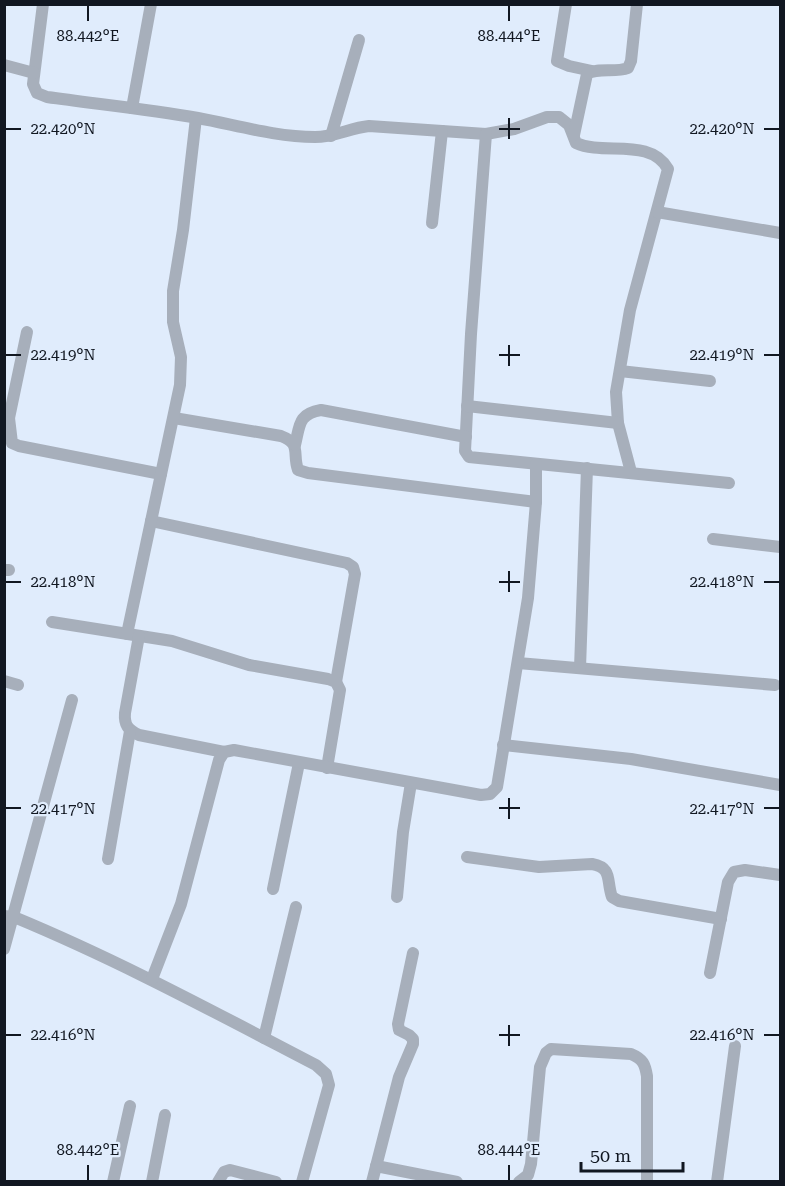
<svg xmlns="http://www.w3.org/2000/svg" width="785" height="1186" font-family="'Roboto Serif',serif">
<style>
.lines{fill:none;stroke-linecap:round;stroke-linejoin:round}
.street{stroke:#a7afbb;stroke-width:12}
.ticks{fill:none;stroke:#111721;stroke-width:2}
.ticks-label{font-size:15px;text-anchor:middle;fill:#111721;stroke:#e0ecfc;stroke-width:4.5;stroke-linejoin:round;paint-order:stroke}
</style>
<rect width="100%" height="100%" fill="#e0ecfc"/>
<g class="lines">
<g class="street">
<path d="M 43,4 L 33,84 L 37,93 L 47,97 C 97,104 148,109 198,118 C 236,125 276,137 315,137 C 334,137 350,128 369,126 L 486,134 L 514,129 L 547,117 L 559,117 L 569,125 L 576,143 C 604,156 650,137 668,169 L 630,310 L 616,392 L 618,423 L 631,472"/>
<polyline points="566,4 557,61 569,66 592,71"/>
<polyline points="4,65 34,73"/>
<polyline points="132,108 151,4"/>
<polyline points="486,134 471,334 465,451 469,457 729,483"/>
<path d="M 574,135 L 587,74 C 598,67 615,73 628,68 L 631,61 L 637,4"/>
<polyline points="331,136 359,40"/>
<polyline points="657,212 780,233"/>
<polyline points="432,223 442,131"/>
<polyline points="620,371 710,381"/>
<polyline points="467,406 618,423"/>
<polyline points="4,414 9,418 12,443 19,446 161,474"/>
<polyline points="9,418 27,332"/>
<path d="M 174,418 L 281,436 C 302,444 292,453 298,470 L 308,473 L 536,502"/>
<path d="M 295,445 C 300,425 298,414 321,410 L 466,437"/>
<polyline points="151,521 347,563 353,567 355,574 336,682"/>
<polyline points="713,539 780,547"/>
<polyline points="4,570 9,570"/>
<polyline points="52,622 172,641 249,665 328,679 336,682 340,690 327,768"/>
<polyline points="127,634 180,385 181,357 173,322 173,291 183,230 196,118"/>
<path d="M 139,636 L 125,713 C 124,725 128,730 139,735 L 224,752"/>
<polyline points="518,663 775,685"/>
<polyline points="580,668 587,468"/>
<polyline points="4,681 18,685"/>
<polyline points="503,745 631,759 780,785"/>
<path d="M 467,857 L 539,867 L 592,864 C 613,868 606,880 612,897 L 619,901 L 721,919"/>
<polyline points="108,859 130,731"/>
<polyline points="273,889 299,763"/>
<polyline points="397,897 403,832 411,783"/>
<path d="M 4,916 L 14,917 C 118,960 216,1013 316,1065 L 326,1074 L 329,1085 L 302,1182"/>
<polyline points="4,949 72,700"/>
<polyline points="710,973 728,882 734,872 745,870 780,875"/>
<polyline points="152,979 181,904 219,760 224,752 234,750 481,795 490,794 497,787 528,598 536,502 536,464"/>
<polyline points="264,1038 296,907"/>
<polyline points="376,1166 457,1182"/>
<polyline points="113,1182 130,1106"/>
<polyline points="152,1182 165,1115"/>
<polyline points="218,1182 224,1172 230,1170 276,1182"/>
<polyline points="372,1182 399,1077 413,1044 413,1039 409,1035 399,1030 398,1024 413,953"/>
<path d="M 519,1182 L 528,1175 L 531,1164 L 540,1067 L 546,1053 L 551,1049 L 631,1054 C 643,1059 645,1064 647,1076 L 647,1182"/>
<polyline points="717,1182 735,1046"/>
</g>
</g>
<path class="ticks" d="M 88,6 L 88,21M 509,6 L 509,21M 509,118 L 509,139M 6,129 L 21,129M 499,129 L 520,129M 764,129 L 779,129M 509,345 L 509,366M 6,355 L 21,355M 499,355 L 520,355M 764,355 L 779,355M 509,571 L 509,592M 6,582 L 21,582M 499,582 L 520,582M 764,582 L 779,582M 509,798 L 509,819M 6,808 L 21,808M 499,808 L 520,808M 764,808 L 779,808M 509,1025 L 509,1046M 6,1035 L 21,1035M 499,1035 L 520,1035M 764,1035 L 779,1035M 88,1165 L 88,1180M 509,1165 L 509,1180"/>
<g class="ticks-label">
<text x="88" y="41">88.442°E</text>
<text x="509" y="41">88.444°E</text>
<text x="63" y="134">22.420°N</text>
<text x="722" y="134">22.420°N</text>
<text x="63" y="360">22.419°N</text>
<text x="722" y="360">22.419°N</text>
<text x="63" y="587">22.418°N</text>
<text x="722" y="587">22.418°N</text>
<text x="63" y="814">22.417°N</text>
<text x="722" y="814">22.417°N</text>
<text x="63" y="1040">22.416°N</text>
<text x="722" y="1040">22.416°N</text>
<text x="88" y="1155">88.442°E</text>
<text x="509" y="1155">88.444°E</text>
</g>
<rect width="785" height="1186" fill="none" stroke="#111721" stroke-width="12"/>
<path d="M581 1162v9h102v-9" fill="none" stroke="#111721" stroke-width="3"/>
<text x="590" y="1162" font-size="18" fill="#111721" stroke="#e0ecfc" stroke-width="4.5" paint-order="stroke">50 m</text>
</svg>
